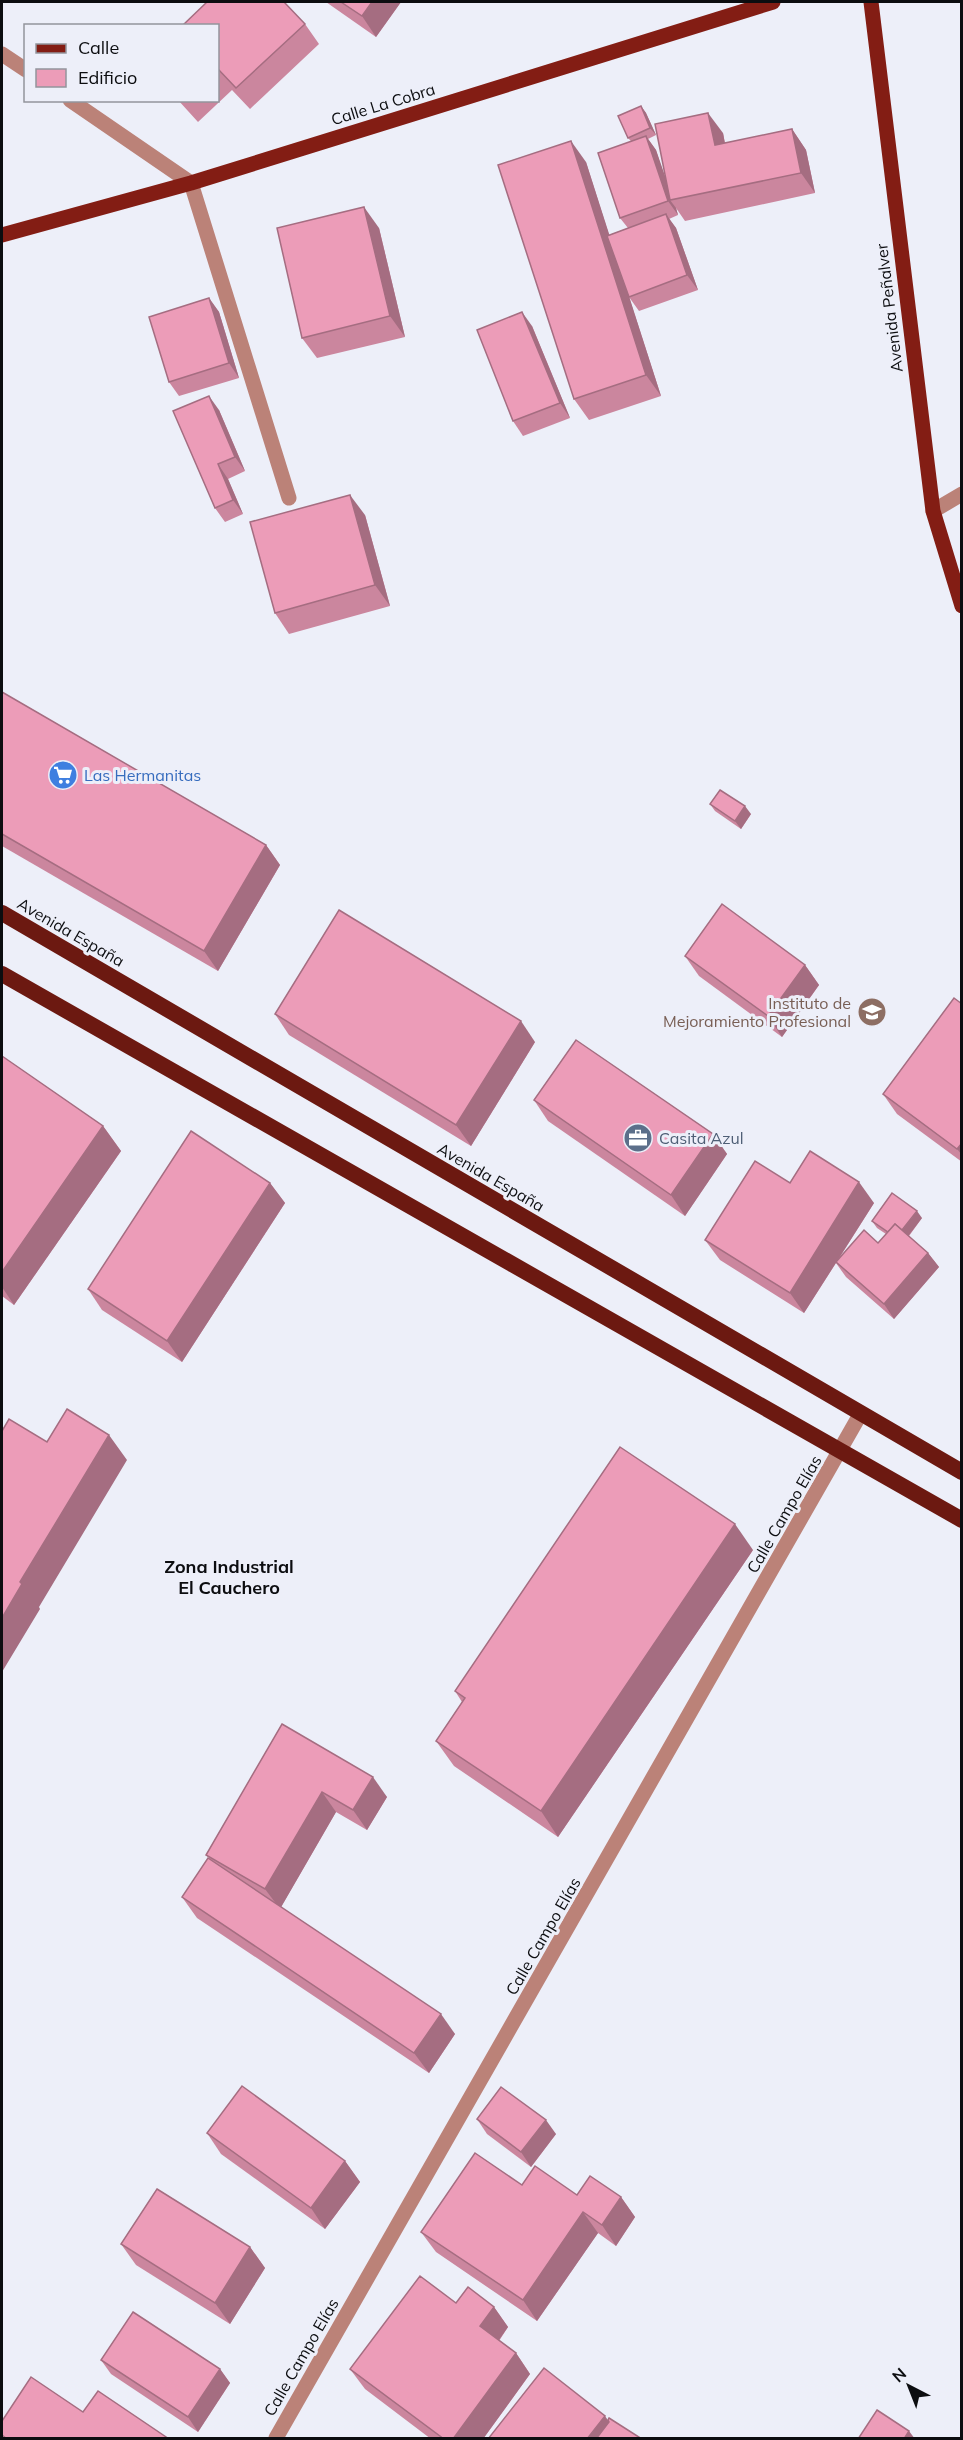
<svg xmlns="http://www.w3.org/2000/svg" width="963" height="2440" font-family="Mulish,sans-serif">
<style>
.lines{fill:none;stroke-linecap:round;stroke-linejoin:round}
.service{stroke:#bb8278;stroke-width:15}
.minor{stroke:#bb8278;stroke-width:15}
.primary{stroke:#831d14;stroke-width:15}
.trunk{stroke:#6c1911;stroke-width:16}
.wall{fill:#cb869e}
.shaded-wall{fill:#a56d81}
.building{fill:#ec9cb8;stroke:#a56d81;stroke-width:1.5}
.labels{text-anchor:middle;stroke-width:6;stroke-linejoin:round;paint-order:stroke}
.street-label{font-size:16px;fill:#0c0d10;stroke:#edeff9}
.shop-label{font-size:16px;fill:#366cbe;stroke:#edeff9;text-anchor:start}
.education-label{font-size:16px;fill:#785e54;stroke:#edeff9;text-anchor:end}
.service-label{font-size:16px;fill:#4e5e75;stroke:#edeff9;text-anchor:start}
.neighbourhood-label{font-size:18px;font-weight:bold;fill:#0c0d10;stroke:#edeff9}
</style>
<rect width="100%" height="100%" fill="#edeff9"/>
<g class="lines">
<polyline class="service" points="191,183 289,498"/>
<g class="minor">
<polyline points="2,54 26,70"/>
<polyline points="70,100 191,183"/>
<polyline points="933,511 962,494"/>
<polyline points="276,2438 861,1413"/>
</g>
<g class="primary">
<polyline points="871,2 933,511 962,606"/>
<polyline points="2,235 191,183 773,2"/>
</g>
<g class="trunk">
<polyline points="2,913 962,1472"/>
<polyline points="2,974 962,1520"/>
</g>
</g>
<g class="wall">
<polygon points="326,2 401,2 376,37"/>
<polygon points="305,24 319,44 250,109 232,90 198,122 178,100 218,100 218,26"/>
<polygon points="641,106 646,113 656,135 648,139 656,150 666,181 723,133 725,143 792,129 806,150 815,193 685,221 676,208 678,215 669,219 676,228 698,290 639,311 629,297 661,396 589,420 574,399 586,162 609,235 628,228 620,218 631,141 628,138"/>
<polygon points="379,228 405,337 317,358 302,338"/>
<polygon points="209,298 219,312 239,378 179,396 169,382"/>
<polygon points="532,326 570,418 523,436 513,421"/>
<polygon points="219,410 245,471 228,479 243,514 225,522 215,508"/>
<polygon points="365,515 390,606 289,634 275,613"/>
<polygon points="2,692 266,845 280,865 218,971 2,846"/>
<polygon points="710,804 751,814 741,829 715,811"/>
<polygon points="685,956 805,965 819,985 782,1037 699,976"/>
<polygon points="962,1004 962,1162 897,1114 883,1094"/>
<polygon points="275,1014 535,1042 471,1146 289,1035"/>
<polygon points="2,1056 103,1126 121,1151 14,1305 2,1296"/>
<polygon points="534,1100 713,1134 727,1154 685,1216 548,1121"/>
<polygon points="270,1183 285,1203 182,1362 102,1310 88,1289"/>
<polygon points="790,1183 874,1203 838,1260 878,1243 886,1234 877,1228 872,1221 922,1218 909,1236 928,1253 939,1267 894,1319 846,1277 836,1263 804,1313 720,1260 705,1240"/>
<polygon points="753,1550 558,1837 454,1766 436,1741 462,1702 455,1691"/>
<polygon points="282,1724 387,1797 367,1830 336,1812 281,1907 455,2034 429,2073 197,1918 182,1897 209,1858 206,1855"/>
<polygon points="477,2119 556,2134 531,2167 487,2134"/>
<polygon points="207,2133 345,2161 360,2182 325,2229 221,2154"/>
<polygon points="522,2185 577,2195 621,2197 635,2217 616,2246 598,2233 537,2321 436,2252 421,2232"/>
<polygon points="121,2244 250,2247 265,2268 230,2324 136,2265"/>
<polygon points="456,2303 494,2307 508,2327 499,2341 516,2353 530,2374 483,2439 431,2439 365,2389 350,2369"/>
<polygon points="101,2360 220,2369 230,2383 198,2432 111,2374"/>
</g>
<g class="shaded-wall">
<polygon points="372,2 401,2 376,37 362,16"/>
<polygon points="641,106 646,113 656,135 650,128"/>
<polygon points="708,113 723,133 729,166 715,145"/>
<polygon points="792,129 806,150 815,193 801,173"/>
<polygon points="646,136 656,150 673,199 670,200 676,208 678,215 668,201"/>
<polygon points="571,141 586,162 661,396 646,375"/>
<polygon points="364,207 379,228 405,337 390,316"/>
<polygon points="666,214 676,228 698,290 687,275"/>
<polygon points="209,298 219,312 239,378 229,363"/>
<polygon points="522,312 532,326 570,418 560,403"/>
<polygon points="209,396 219,410 245,471 235,457"/>
<polygon points="218,464 228,479 243,514 233,500"/>
<polygon points="350,495 365,515 390,606 375,585"/>
<polygon points="745,806 751,814 741,829 735,821"/>
<polygon points="266,845 280,865 218,971 204,951"/>
<polygon points="805,965 819,985 782,1037 768,1016"/>
<polygon points="521,1021 535,1042 471,1146 456,1125"/>
<polygon points="103,1126 121,1151 14,1305 2,1287 2,1272"/>
<polygon points="713,1134 727,1154 685,1216 671,1195"/>
<polygon points="962,1143 962,1155 957,1149"/>
<polygon points="859,1182 874,1203 804,1313 790,1293"/>
<polygon points="270,1183 285,1203 182,1362 167,1341"/>
<polygon points="917,1211 922,1218 906,1239 901,1232"/>
<polygon points="928,1253 939,1267 894,1319 884,1304"/>
<polygon points="109,1435 127,1460 39,1607 40,1609 2,1672 2,1618 20,1582"/>
<polygon points="735,1524 753,1550 558,1837 541,1811"/>
<polygon points="373,1777 387,1797 367,1830 353,1810"/>
<polygon points="322,1792 336,1812 280,1909 265,1889"/>
<polygon points="441,2014 455,2034 429,2073 414,2053"/>
<polygon points="546,2120 556,2134 531,2167 521,2152"/>
<polygon points="345,2161 360,2182 325,2229 311,2208"/>
<polygon points="621,2197 635,2217 616,2246 602,2225"/>
<polygon points="583,2212 598,2233 537,2321 523,2300"/>
<polygon points="250,2247 265,2268 230,2324 215,2303"/>
<polygon points="494,2307 508,2327 494,2347 480,2326"/>
<polygon points="516,2353 530,2374 483,2439 453,2439"/>
<polygon points="220,2369 230,2383 198,2432 188,2417"/>
<polygon points="605,2416 619,2436 618,2439 587,2439"/>
<polygon points="909,2431 915,2439 904,2439"/>
</g>
<g class="building">
<polygon points="207,2 284,2 305,24 236,88 218,69 218,26 182,26"/>
<polygon points="341,2 372,2 362,16"/>
<polygon points="641,106 650,128 628,138 618,116"/>
<polygon points="708,113 715,145 792,129 801,173 670,200 655,124"/>
<polygon points="646,136 668,201 620,218 598,153"/>
<polygon points="571,141 646,375 574,399 498,165"/>
<polygon points="364,207 390,316 302,338 277,228"/>
<polygon points="666,214 687,275 629,297 607,236"/>
<polygon points="209,298 229,363 169,382 149,317"/>
<polygon points="522,312 560,403 513,421 477,330"/>
<polygon points="209,396 235,457 218,464 233,500 215,508 173,411"/>
<polygon points="350,495 375,585 275,613 250,522"/>
<polygon points="2,692 266,845 204,951 2,834"/>
<polygon points="720,790 745,806 735,821 710,804"/>
<polygon points="722,904 805,965 768,1016 685,956"/>
<polygon points="339,910 521,1021 456,1125 275,1014"/>
<polygon points="954,998 962,1004 962,1143 957,1149 883,1094"/>
<polygon points="576,1040 713,1134 671,1195 534,1100"/>
<polygon points="2,1056 103,1126 2,1272"/>
<polygon points="191,1131 270,1183 167,1341 88,1289"/>
<polygon points="810,1151 859,1182 790,1293 705,1240 755,1161 790,1183"/>
<polygon points="892,1193 917,1211 902,1230 895,1224 888,1232 872,1221"/>
<polygon points="895,1224 928,1253 884,1304 836,1262 864,1230 878,1243"/>
<polygon points="67,1409 109,1435 20,1582 22,1584 2,1618 2,1431 9,1419 47,1442"/>
<polygon points="620,1447 735,1524 541,1811 436,1741 465,1698 455,1691"/>
<polygon points="282,1724 373,1777 353,1810 322,1792 265,1889 206,1855"/>
<polygon points="208,1858 441,2014 414,2053 182,1897"/>
<polygon points="242,2086 345,2161 311,2208 207,2133"/>
<polygon points="501,2087 546,2120 521,2152 477,2119"/>
<polygon points="475,2153 522,2185 535,2166 577,2195 590,2176 621,2197 602,2225 583,2212 523,2300 421,2232"/>
<polygon points="157,2189 250,2247 215,2303 121,2244"/>
<polygon points="420,2276 456,2303 468,2287 494,2307 480,2326 516,2353 453,2439 444,2439 350,2369"/>
<polygon points="133,2312 220,2369 188,2417 101,2360"/>
<polygon points="544,2368 605,2416 587,2439 488,2439"/>
<polygon points="31,2377 83,2412 98,2391 169,2439 7,2439 2,2435 2,2421"/>
<polygon points="877,2410 909,2431 904,2439 858,2439"/>
<polygon points="609,2418 642,2439 596,2439 609,2422 608,2420"/>
</g>
<defs>
<g id="supermarket-disc" transform="scale(1.5)"><circle r="9.5" fill="#3f7fe0" stroke="#edeff9"/><path d="M-6-5.5h2.5l.6 2H6L4.5 2H-2.5L-4.4-4H-6ZM-1.5 3.2a1.3 1.3 0 1 0 .1 0ZM3 3.2a1.3 1.3 0 1 0 .1 0Z" fill="#fff"/></g>
<g id="university-disc" transform="scale(1.5)"><circle r="9.5" fill="#8d6e63" stroke="#edeff9"/><path d="M0-5L7-2L0 1L-7-2ZM-4 1L0 2.5L4 1V4Q0 6-4 4Z" fill="#fff"/></g>
<g id="office-disc" transform="scale(1.5)"><circle r="9.5" fill="#5c6f8a" stroke="#edeff9"/><path d="M-6-3h4V-5.5h4V-3h4V5H-6ZM-1-4.5V-3h2v-1.5ZM-6 0V1H6V0Z" fill="#fff"/></g>
</defs>
<g fill-rule="evenodd">
<use href="#supermarket-disc" x="63" y="775"/>
<use href="#university-disc" x="872" y="1012"/>
<use href="#office-disc" x="638" y="1138"/>
</g>
<g class="labels">
<g class="street-label">
<text transform="translate(383 104) rotate(-17)" y="6">Calle La Cobra</text>
<text transform="translate(889 308) rotate(-97)" y="6">Avenida Peñalver</text>
<text transform="translate(71 932) rotate(30)" y="6">Avenida España</text>
<text transform="translate(491 1177) rotate(30)" y="6">Avenida España</text>
<text transform="translate(784 1514) rotate(-60)" y="6">Calle Campo Elías</text>
<text transform="translate(543 1936) rotate(-60)" y="6">Calle Campo Elías</text>
<text transform="translate(301 2357) rotate(-60)" y="6">Calle Campo Elías</text>
</g>
<g class="shop-label">
<text x="84" y="781">Las Hermanitas</text>
</g>
<g class="education-label">
<text x="851" y="1009">Instituto de<tspan x="851" dy="18">Mejoramiento Profesional</tspan></text>
</g>
<g class="service-label">
<text x="659" y="1144">Casita Azul</text>
</g>
<g class="neighbourhood-label">
<text x="229" y="1573">Zona Industrial<tspan x="229" dy="21">El Cauchero</tspan></text>
</g>
</g>
<rect width="963" height="2440" fill="none" stroke="#0c0d10" stroke-width="6"/>
<rect x="24" y="24" width="195" height="78" fill="#edeff9" stroke="#93959c" stroke-width="1.5"/>
<rect x="36" y="44" width="30" height="9" fill="#831d14" stroke="#93959c" stroke-width="1.5"/>
<text x="78" y="54" font-size="18" fill="#0c0d10">Calle</text>
<rect x="36" y="69" width="30" height="18" fill="#ec9cb8" stroke="#93959c" stroke-width="1.5"/>
<text x="78" y="84" font-size="18" fill="#0c0d10">Edificio</text>
<g transform="translate(909 2386) rotate(318)" stroke="#edeff9" stroke-width="4.5" paint-order="stroke">
<path d="M0-4.5L10 22L0 15L-10 22Z" fill="#0c0d10"/>
<text y="-9" font-size="16" font-weight="bold" text-anchor="middle" fill="#0c0d10">N</text>
</g>
</svg>
